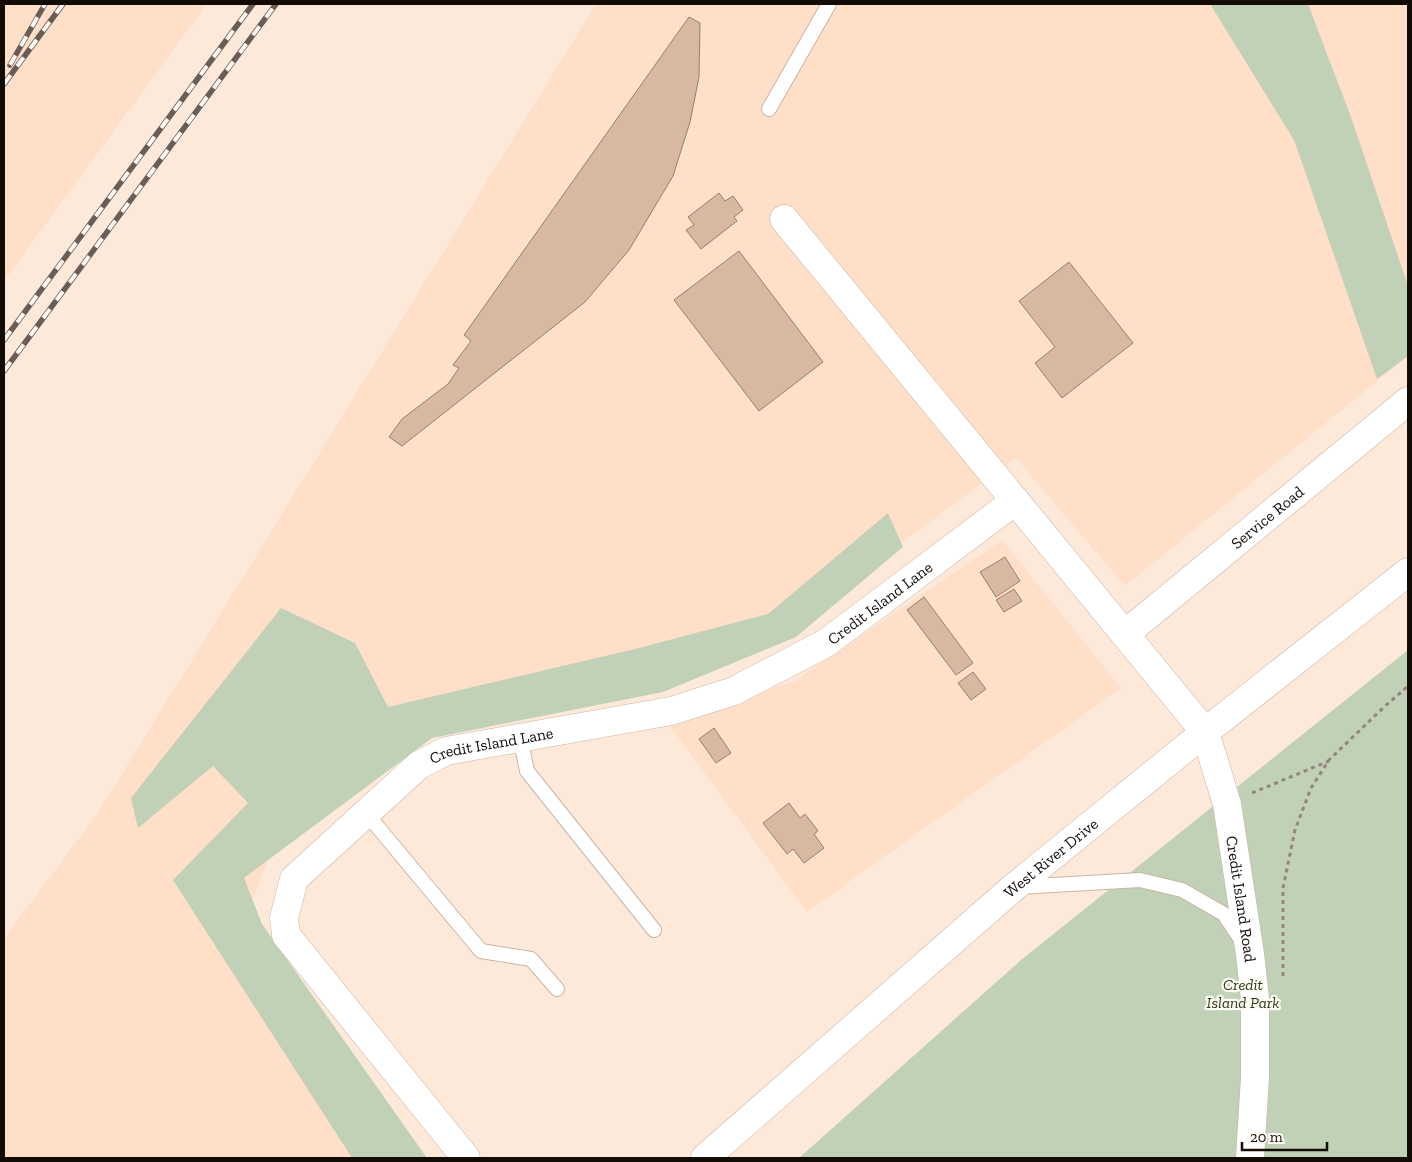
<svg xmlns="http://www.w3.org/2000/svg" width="1412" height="1162" font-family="'Zilla Slab',serif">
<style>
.built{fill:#ffdfc8}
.green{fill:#c1d1b7}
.building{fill:#d7b8a1;stroke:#967f6e}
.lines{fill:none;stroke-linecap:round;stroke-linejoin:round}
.service-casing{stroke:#ccb4a2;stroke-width:16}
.minor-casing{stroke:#ccb4a2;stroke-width:29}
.primary-casing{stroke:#ccb4a2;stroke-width:29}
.path{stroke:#94867b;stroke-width:3;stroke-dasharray:4 4;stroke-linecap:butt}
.service{stroke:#fff;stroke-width:14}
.minor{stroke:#fff;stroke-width:28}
.primary{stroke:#fff;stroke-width:28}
.rail-casing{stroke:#6a5d55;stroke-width:5.5}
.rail{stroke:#fef9f5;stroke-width:4;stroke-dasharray:11;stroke-linecap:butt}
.labels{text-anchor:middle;stroke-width:4.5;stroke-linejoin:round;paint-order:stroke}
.street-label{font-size:16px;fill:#130b06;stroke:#fef9f5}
.park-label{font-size:16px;font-style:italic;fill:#253e11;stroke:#fef9f5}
</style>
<rect width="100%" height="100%" fill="#fde9da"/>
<g class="built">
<polygon points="4,4 207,4 4,281"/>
<polygon points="596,4 1408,4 1408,356 1125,586 1016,458 794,623 443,722 279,832 241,930 420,1158 4,1158 4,938 96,816"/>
<polygon points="1002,540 1121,688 807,912 667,722 793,682"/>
</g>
<g class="green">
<polygon points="1210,4 1308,4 1351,117 1408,286 1408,356 1377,379 1294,140"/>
<polygon points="888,513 903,547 796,637 663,692 432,738 244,878 262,924 427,1158 352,1158 173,880 248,803 213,766 138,828 131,798 281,608 355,643 388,707 635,649 768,614"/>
<polygon points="1408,650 1408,1158 799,1158 1021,960"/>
</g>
<g class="building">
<polygon points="689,17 700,23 699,77 690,122 673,176 629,250 585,302 402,446 389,437 402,419 448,384 459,368 453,365 471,341 464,335"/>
<polygon points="719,193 725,201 733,196 743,210 734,217 737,221 701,249 686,230 694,225 688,217"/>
<polygon points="739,251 823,362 759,411 674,300"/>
<polygon points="1069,262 1133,343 1062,398 1035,363 1055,347 1019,301"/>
<polygon points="1005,557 1020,581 996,597 980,572"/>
<polygon points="1014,589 1022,601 1004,612 996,600"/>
<polygon points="924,597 973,663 956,675 907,610"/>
<polygon points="973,672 986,689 971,700 958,683"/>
<polygon points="714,728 731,753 716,763 699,739"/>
<polygon points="789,803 800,818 805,814 818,831 814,834 824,848 804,863 793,849 787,854 763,823"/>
</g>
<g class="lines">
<g class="service-casing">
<g id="service">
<polyline points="769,109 829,4"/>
<polyline points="520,737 527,771 654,930"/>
<polyline points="366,813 481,951 531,959 557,989"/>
<polyline points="1018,887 1140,880 1182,890 1224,914 1242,941"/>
</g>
</g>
<g class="minor-casing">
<g id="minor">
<path id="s1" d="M 784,219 L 1205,732 L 1227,804 L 1250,954 L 1255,999 L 1255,1077 L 1250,1158"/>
<path id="s2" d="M 1125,634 L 1408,401"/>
<path id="s3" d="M 466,1158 L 286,935 L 284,918 L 294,879 L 419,765 L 446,751 L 671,711 L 734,691 L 826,643 L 1015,501"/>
</g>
</g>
<g class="primary-casing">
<g id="primary">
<path id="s4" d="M 705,1158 L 1013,888 L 1205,732 L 1408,572"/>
</g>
</g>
<g class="path">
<polyline points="1252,793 1329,761"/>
<polyline points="1283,976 1283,888 1295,830 1311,788 1329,760 1383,708 1408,686"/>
</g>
<use href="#service" class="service"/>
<use href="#minor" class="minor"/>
<use href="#primary" class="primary"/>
<g class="rail-casing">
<g id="rail">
<polyline points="10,65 45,4"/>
<polyline points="4,84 63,4"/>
<polyline points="4,340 253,4"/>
<polyline points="4,371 276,4"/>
</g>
</g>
<use href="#rail" class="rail"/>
</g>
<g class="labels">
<g class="street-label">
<text dy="6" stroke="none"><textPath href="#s2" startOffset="184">Service Road</textPath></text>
<text dy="6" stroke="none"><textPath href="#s3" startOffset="1009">Credit Island Lane</textPath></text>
<text dy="6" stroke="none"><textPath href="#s3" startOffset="589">Credit Island Lane</textPath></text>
<text dy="6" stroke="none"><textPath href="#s4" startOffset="458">West River Drive</textPath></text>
<text dy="6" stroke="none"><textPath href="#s1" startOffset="835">Credit Island Road</textPath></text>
</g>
<g class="park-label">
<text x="1243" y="990">Credit<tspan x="1243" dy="18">Island Park</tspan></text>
</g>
</g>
<rect width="1412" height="1162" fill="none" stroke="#130b06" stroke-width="10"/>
<path d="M1242 1142v8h85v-8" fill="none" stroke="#130b06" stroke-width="2.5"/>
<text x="1250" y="1142" font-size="15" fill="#130b06" stroke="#fef9f5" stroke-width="4" paint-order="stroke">20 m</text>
</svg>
